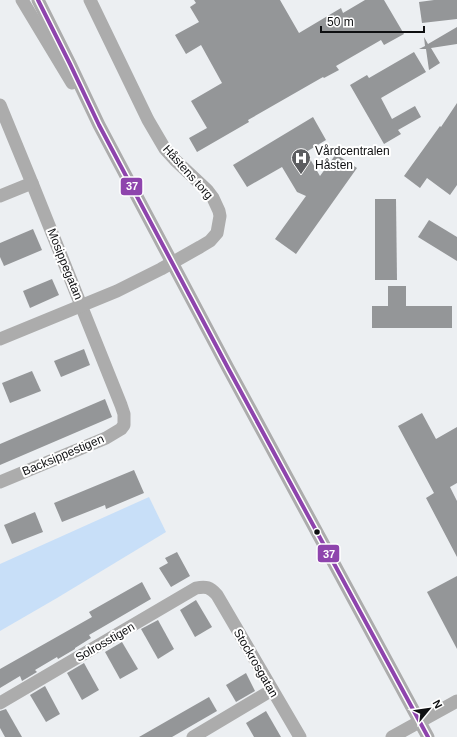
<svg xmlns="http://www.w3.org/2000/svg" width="457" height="737" font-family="Helvetica,sans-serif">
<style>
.green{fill:#c8dff8}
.building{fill:#949698}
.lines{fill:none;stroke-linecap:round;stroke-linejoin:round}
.minor{stroke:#acacac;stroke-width:13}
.bus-1-casing{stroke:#fff;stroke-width:7}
.bus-1{stroke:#8e44ad;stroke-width:4}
.bus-dot{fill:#0e0f11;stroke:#fff;stroke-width:1.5}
.labels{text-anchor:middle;stroke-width:4;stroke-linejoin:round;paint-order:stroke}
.poi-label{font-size:12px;fill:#0e0f11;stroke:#fff;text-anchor:start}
.street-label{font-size:12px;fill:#0e0f11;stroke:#fff}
.line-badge{stroke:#fff;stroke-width:1.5}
.badge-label{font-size:11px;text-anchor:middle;font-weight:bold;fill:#fff}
</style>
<rect width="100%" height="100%" fill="#eceff2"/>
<polygon class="green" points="149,497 166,532 57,598 0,631 0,564"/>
<g class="building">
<polygon points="194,0 280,0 299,33 341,8 343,13 365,0 384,0 404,34 384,45 381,40 336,66 339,70 324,78 323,77 248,120 249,122 197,152 189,138 207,128 191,101 222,83 201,45 186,54 175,35 199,22 190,7 196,3"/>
<polygon points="434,0 457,0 457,19 422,23 419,2"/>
<polygon points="457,27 457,44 431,48 440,63 429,70 426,49 419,49 425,46 424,37 428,44"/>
<polygon points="414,52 426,72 381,98 392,119 415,106 421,117 398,130 401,134 384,144 350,85 367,75 369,78"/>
<polygon points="457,103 457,185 450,195 427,178 420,188 404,176 440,126 441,127"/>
<polygon points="313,117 326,140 306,152 320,176 336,154 357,168 296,254 275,239 306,196 297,192 282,167 247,187 233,165"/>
<polygon points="375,199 396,199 397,280 375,280"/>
<polygon points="429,220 457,237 457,261 418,237"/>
<polygon points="33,229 42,250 4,266 0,257 0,243"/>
<polygon points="52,279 59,295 30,308 23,291"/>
<polygon points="388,286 406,286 406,306 452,306 452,328 372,328 372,306 388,306"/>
<polygon points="84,349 90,365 61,377 54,361"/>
<polygon points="32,371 41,391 10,403 2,383"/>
<polygon points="105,399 112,417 0,465 0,444"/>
<polygon points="422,413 436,439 457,427 457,483 450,487 457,501 457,557 426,498 434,493 398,426"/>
<polygon points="134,470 144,493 106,509 105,505 62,522 54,503"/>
<polygon points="35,512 43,532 12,544 4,525"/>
<polygon points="177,552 190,576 171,587 159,568 168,563 165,558"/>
<polygon points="457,576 457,649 427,592"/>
<polygon points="142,582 151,599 89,635 91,638 75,648 75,649 58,659 57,657 35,670 37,672 22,681 20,676 0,688 0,669 92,617 89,612"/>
<polygon points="196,600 212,627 195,637 180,610"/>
<polygon points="158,620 174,649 158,659 141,629"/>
<polygon points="122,642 138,669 120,679 105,652"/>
<polygon points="84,663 99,690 82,700 67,673"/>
<polygon points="246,673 255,691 236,702 226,685"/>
<polygon points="45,686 60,714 46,722 30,695"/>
<polygon points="209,697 217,711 172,737 139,737"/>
<polygon points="6,709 22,737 5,737 0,728 0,711"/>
<polygon points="266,711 281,737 254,737 246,723"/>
</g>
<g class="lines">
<g class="minor">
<polyline points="22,0 72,83"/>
<polyline points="38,0 70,64 99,125 228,368 428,737"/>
<polyline points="0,105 32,183 121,405 124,414 124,425 121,429 106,438 0,482"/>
<polyline points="0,196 32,183"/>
<polyline points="0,339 117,291 161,269 200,247 210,241 217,233 220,216 219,211 213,198 207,190 175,160 165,149 148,120 90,0"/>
<path d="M 0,703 L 196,588 C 206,586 210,587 217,595 L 300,737"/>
<polyline points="193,737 272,690"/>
<polyline points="392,737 457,701"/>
</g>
<g class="bus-1-casing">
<polyline id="bus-1" points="38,0 70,64 99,125 228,368 428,737"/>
</g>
<use href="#bus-1" class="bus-1"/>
</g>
<defs>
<g id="hospital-pin" transform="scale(1)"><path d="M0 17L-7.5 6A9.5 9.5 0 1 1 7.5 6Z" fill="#5c5d60" stroke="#fff"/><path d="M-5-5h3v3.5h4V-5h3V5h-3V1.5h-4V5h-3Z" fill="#fff"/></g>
</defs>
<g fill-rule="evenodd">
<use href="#hospital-pin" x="301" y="158"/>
</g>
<circle class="bus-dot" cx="317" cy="532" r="3.5"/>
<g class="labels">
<g class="poi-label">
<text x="315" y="155">Vårdcentralen<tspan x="315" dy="14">Håsten</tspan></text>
</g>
<g class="street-label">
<text transform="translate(188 172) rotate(48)" y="4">Håstens torg</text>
<text transform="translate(65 264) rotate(68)" y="4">Mosippegatan</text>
<text transform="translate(63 455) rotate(-23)" y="4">Backsippestigen</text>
<text transform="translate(105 642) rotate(-30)" y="4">Solrosstigen</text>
<text transform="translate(256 663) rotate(60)" y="4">Stockrosgatan</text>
</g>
</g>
<g class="line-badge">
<rect x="120" y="177" width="23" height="19" rx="4" fill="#8e44ad"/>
<rect x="317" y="544" width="23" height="19" rx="4" fill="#8e44ad"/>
</g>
<g class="badge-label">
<text x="132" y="190">37</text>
<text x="329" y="558">37</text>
</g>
<g transform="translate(429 709) rotate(61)" stroke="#ffffff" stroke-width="3" paint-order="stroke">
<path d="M0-3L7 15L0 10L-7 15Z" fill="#0e0f11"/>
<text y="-6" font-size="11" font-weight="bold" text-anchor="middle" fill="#0e0f11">N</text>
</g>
<path d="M321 26v6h103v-6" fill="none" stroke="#0e0f11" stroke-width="2"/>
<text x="327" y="26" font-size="12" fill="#0e0f11" stroke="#ffffff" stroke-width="3" paint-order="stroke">50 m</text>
</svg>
